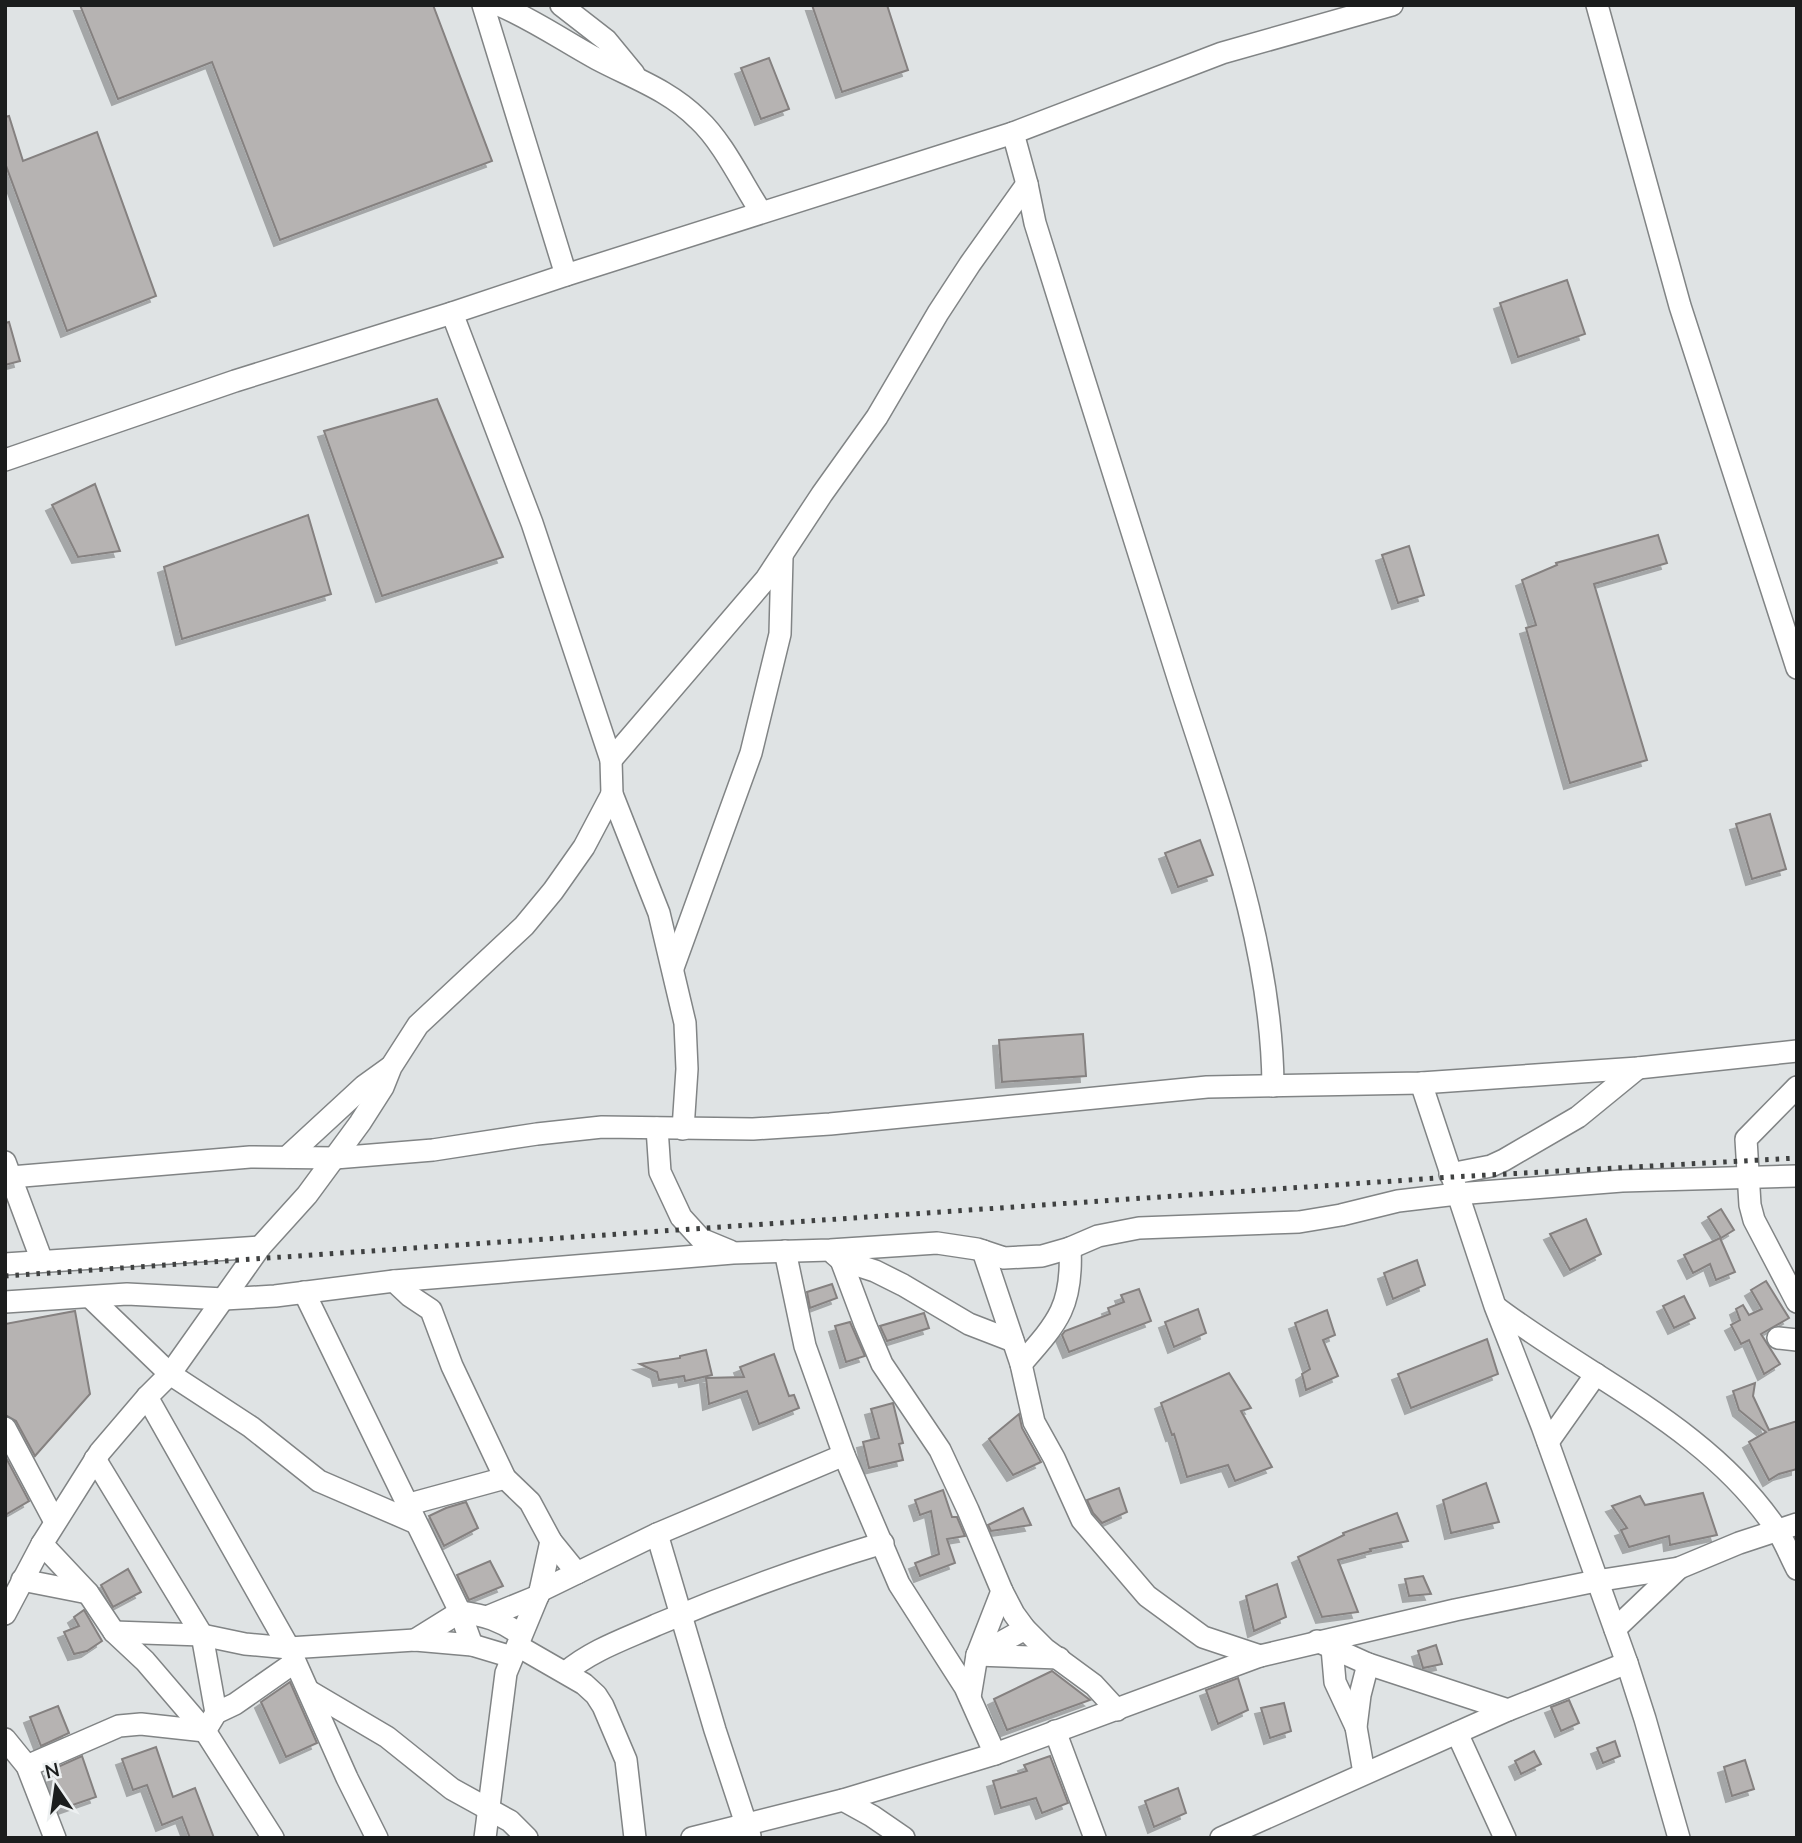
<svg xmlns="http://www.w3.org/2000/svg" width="1802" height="1843" font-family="'Nunito Sans',sans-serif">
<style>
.building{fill:#b6b3b2;stroke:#858180;stroke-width:2;filter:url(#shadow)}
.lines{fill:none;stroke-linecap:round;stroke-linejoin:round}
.minor-casing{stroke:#818485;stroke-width:24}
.minor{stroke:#fff;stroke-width:21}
.rail{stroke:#3f4141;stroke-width:5;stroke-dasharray:3.5 7;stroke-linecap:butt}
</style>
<defs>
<filter id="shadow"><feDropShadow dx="-6" dy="6" stdDeviation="0" flood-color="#0004"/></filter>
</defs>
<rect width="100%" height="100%" fill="#dfe3e4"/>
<g class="building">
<polygon points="80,5 433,5 492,161 280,240 212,62 118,99"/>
<polygon points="812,5 887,5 908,70 842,92"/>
<polygon points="769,58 789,109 761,119 741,68"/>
<polygon points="9,116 23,161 97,132 156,296 67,331 5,163 5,117"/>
<polygon points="1567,280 1585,334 1518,357 1500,303"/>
<polygon points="9,322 20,361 5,365 5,323"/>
<polygon points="437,399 503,557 382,596 324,431"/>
<polygon points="95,484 120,551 78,557 52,505"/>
<polygon points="308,515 331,594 182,639 164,567"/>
<polygon points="1658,535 1667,563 1594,584 1647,760 1570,783 1526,628 1536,625 1522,580 1557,565 1556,563"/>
<polygon points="1409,546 1424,595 1398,603 1382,555"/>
<polygon points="1770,814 1786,869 1752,879 1736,824"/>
<polygon points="1200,840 1213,875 1178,887 1165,853"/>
<polygon points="1083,1034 1086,1076 1002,1082 999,1040"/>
<polygon points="1721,1209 1734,1230 1721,1238 1708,1217"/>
<polygon points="1586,1219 1601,1254 1570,1270 1550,1234"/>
<polygon points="1720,1238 1735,1272 1716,1280 1710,1264 1693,1273 1684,1255"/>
<polygon points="1417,1260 1425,1285 1393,1299 1384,1273"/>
<polygon points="1766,1281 1789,1318 1761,1334 1780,1364 1764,1374 1749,1340 1741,1344 1731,1325 1740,1320 1736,1309 1743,1305 1749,1315 1762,1309 1751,1290"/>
<polygon points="832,1284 837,1298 810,1308 807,1292"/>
<polygon points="1139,1289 1151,1321 1069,1352 1062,1335 1065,1331 1110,1314 1108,1308 1124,1302 1121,1295"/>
<polygon points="1684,1296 1695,1318 1674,1328 1663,1306"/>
<polygon points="1198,1309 1206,1333 1174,1347 1165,1322"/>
<polygon points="1327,1310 1335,1335 1323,1340 1338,1376 1306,1390 1302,1374 1310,1369 1295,1323"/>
<polygon points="75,1311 90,1394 35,1456 16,1421 5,1415 5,1324"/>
<polygon points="924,1313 929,1328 887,1341 880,1326"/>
<polygon points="850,1322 865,1356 846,1362 835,1326"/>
<polygon points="1487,1339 1498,1374 1411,1408 1398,1374"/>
<polygon points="706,1350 712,1375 685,1381 684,1376 659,1380 657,1372 640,1364 680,1358 680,1356"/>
<polygon points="774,1354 789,1396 794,1395 799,1408 759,1424 747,1391 709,1404 706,1378 744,1377 740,1367"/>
<polygon points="1229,1373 1251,1408 1241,1411 1272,1467 1235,1481 1228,1465 1187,1477 1174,1434 1172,1435 1161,1403"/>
<polygon points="1755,1383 1753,1396 1769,1430 1797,1421 1797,1469 1779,1474 1769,1480 1749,1442 1766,1432 1739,1410 1733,1391"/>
<polygon points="893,1403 903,1443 899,1444 903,1460 869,1468 863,1442 879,1438 871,1409"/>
<polygon points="1019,1414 1022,1428 1041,1462 1013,1475 989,1439"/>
<polygon points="5,1456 29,1501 5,1515"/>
<polygon points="1486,1483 1499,1522 1451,1533 1443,1500"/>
<polygon points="1119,1488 1127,1512 1102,1523 1093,1513 1087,1500"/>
<polygon points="943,1490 952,1517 957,1517 965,1536 947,1539 955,1563 920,1576 915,1563 939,1554 931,1511 920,1515 915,1500"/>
<polygon points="1703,1493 1717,1535 1670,1545 1669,1536 1629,1547 1621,1530 1627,1528 1612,1506 1640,1496 1645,1505"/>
<polygon points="466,1502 478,1528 444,1546 429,1516 446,1508"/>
<polygon points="1023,1508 1031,1525 991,1531 988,1525"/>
<polygon points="1397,1513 1408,1541 1370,1549 1371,1551 1338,1560 1358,1612 1322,1617 1298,1557 1344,1535 1343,1533"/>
<polygon points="490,1561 503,1586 469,1600 457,1575"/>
<polygon points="128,1569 141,1592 113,1607 101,1585"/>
<polygon points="1423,1576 1431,1594 1409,1596 1405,1579"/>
<polygon points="1277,1584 1286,1617 1254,1631 1246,1596"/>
<polygon points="84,1610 102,1641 87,1651 74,1654 64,1632 79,1626 74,1617"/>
<polygon points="1436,1645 1442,1664 1423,1668 1418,1651"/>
<polygon points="1052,1671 1090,1700 1007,1730 994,1699"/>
<polygon points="1238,1678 1248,1710 1218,1724 1206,1690"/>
<polygon points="290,1682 317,1743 286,1757 261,1702"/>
<polygon points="1569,1700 1579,1723 1561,1731 1551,1707"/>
<polygon points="1284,1703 1291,1731 1270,1738 1261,1708"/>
<polygon points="58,1706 69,1733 41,1746 30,1717"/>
<polygon points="1615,1741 1620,1756 1603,1763 1597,1748"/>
<polygon points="156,1747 173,1797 195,1788 214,1838 190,1838 182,1817 162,1825 147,1785 133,1790 122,1759"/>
<polygon points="1534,1751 1541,1764 1521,1774 1515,1761"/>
<polygon points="82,1756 96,1797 64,1808 51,1770"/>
<polygon points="1050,1756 1068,1803 1042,1813 1036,1798 1001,1808 993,1781 1027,1771 1024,1765"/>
<polygon points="1745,1760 1754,1789 1732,1796 1724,1767"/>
<polygon points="1178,1788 1186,1813 1154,1827 1145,1801"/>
</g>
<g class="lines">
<g class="minor-casing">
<g id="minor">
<polyline points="483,5 566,275"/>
<path d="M 499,5 C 534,20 564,41 597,59 C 633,78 669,90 698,119 C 723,142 742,183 761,212"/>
<polyline points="561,5 606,40 634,74"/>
<polyline points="1597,5 1680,306 1797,668"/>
<path d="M 1013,133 L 1027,184 L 1035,223 C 1083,377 1132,531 1180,684 C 1222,815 1272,948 1273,1086"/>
<polyline points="452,313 532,523 611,760 612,794 659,913 685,1023 687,1069 683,1129"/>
<polyline points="5,460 235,381 452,313 566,275 1013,133 1222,53 1392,5"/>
<polyline points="611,760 766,579 822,494 877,417 938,313 970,264 1027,184"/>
<polyline points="673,968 751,753 780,634 782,557"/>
<polyline points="1421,1083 1495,1306 1542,1426 1627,1663 1645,1719 1679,1838"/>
<polyline points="1797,1087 1746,1139 1750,1205 1754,1220 1797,1302"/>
<polyline points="657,1128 660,1172 681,1217 701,1239 730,1251"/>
<polyline points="287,1157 364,1086 389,1068"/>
<polyline points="5,1162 42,1261"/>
<polyline points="1450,1174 1491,1166 1504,1160 1578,1117 1638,1068"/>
<polyline points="11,1177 250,1157 335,1158 433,1150 537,1134 602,1127 753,1129 830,1124 1207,1087 1421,1083 1638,1068 1797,1051"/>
<polyline points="785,1251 805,1346 844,1455 899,1584 965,1687 995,1754"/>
<polyline points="983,1251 1021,1364 1034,1422 1054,1458 1082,1520 1147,1596 1203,1637 1260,1656"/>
<polyline points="834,1254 841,1260 875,1271 903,1285 969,1324 1013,1341"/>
<polyline points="841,1260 865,1324 882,1364 940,1450 968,1510 1002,1591 1014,1614 1025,1629 1045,1649 1094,1685 1117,1710"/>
<polyline points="5,1264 260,1247"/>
<polyline points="394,1281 410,1296 431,1310 452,1366 505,1478 530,1502 551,1541 577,1573"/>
<polyline points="304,1292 460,1612 472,1645"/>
<polyline points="90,1297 170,1374 251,1427 319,1481 414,1522"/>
<polyline points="5,1302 127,1294 224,1299 275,1296 394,1281 733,1253 830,1250 937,1243 977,1249 1004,1258 1042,1256 1070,1248 1098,1236 1139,1228 1299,1222 1341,1215 1398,1201 1457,1194 1622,1181 1797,1176"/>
<path d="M 1496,1307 C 1591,1379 1709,1428 1777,1530 C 1785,1542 1790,1556 1797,1569"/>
<polyline points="1778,1338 1797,1340"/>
<path d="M 1021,1364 C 1058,1322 1073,1306 1070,1248"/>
<polyline points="147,1397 289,1648 347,1778 377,1838"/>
<polyline points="5,1428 55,1522"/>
<polyline points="1548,1442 1596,1374"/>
<polyline points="95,1459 202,1635 216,1713"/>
<polyline points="406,1505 505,1478"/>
<polyline points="657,1534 715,1730 750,1836"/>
<polyline points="42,1544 88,1593 114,1632 145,1661 205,1731 273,1838"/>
<polyline points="22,1580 88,1593"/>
<polyline points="540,1591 657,1534 844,1455"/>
<polyline points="5,1614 42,1544 100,1452 147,1397 170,1374 260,1247 307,1195 360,1123 383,1087 391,1067 418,1025 524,926 553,891 584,847 612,794"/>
<polyline points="489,1616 538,1596"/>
<polyline points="1615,1629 1679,1568"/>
<polyline points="114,1632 202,1635 245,1644 289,1648 415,1640 472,1645 512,1657"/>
<path d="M 415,1640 L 460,1612 C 484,1615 501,1620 521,1635"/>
<polyline points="1317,1641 1368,1664 1508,1710"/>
<polyline points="518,1646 584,1684 596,1695 603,1706 626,1760 635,1838"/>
<polyline points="1332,1648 1335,1682 1356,1727"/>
<polyline points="977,1655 1059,1658"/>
<polyline points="978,1655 1025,1629"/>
<path d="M 566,1672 C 592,1650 625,1639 656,1625 C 729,1594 806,1566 883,1543"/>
<polyline points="309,1691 387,1737 452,1789 510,1821 527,1838"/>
<polyline points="970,1697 977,1655 1002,1591"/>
<polyline points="1055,1731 1095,1838"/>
<polyline points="1457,1733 1505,1838"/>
<polyline points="5,1739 27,1766 55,1838"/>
<polyline points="27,1766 119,1726 141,1724 205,1731 216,1713 235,1704 295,1662"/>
<polyline points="1364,1773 1356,1727 1360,1695 1368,1664"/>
<polyline points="843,1800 872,1816 904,1838"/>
<polyline points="485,1838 506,1673 540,1591 551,1541"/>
<polyline points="692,1838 843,1800 995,1754 1260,1656 1455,1610 1596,1581 1679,1568 1739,1543 1797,1524"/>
<polyline points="1221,1838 1508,1710 1627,1663"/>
</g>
</g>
<use href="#minor" class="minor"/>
<polyline class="rail" points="5,1276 1452,1177 1797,1158"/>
</g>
<rect width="1802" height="1843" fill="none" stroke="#1b1d1d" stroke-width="14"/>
<g transform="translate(56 1787) rotate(347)" stroke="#edf0f1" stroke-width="5" paint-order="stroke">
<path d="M0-5L12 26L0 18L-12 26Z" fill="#1b1d1d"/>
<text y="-10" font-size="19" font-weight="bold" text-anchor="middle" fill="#1b1d1d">N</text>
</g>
</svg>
